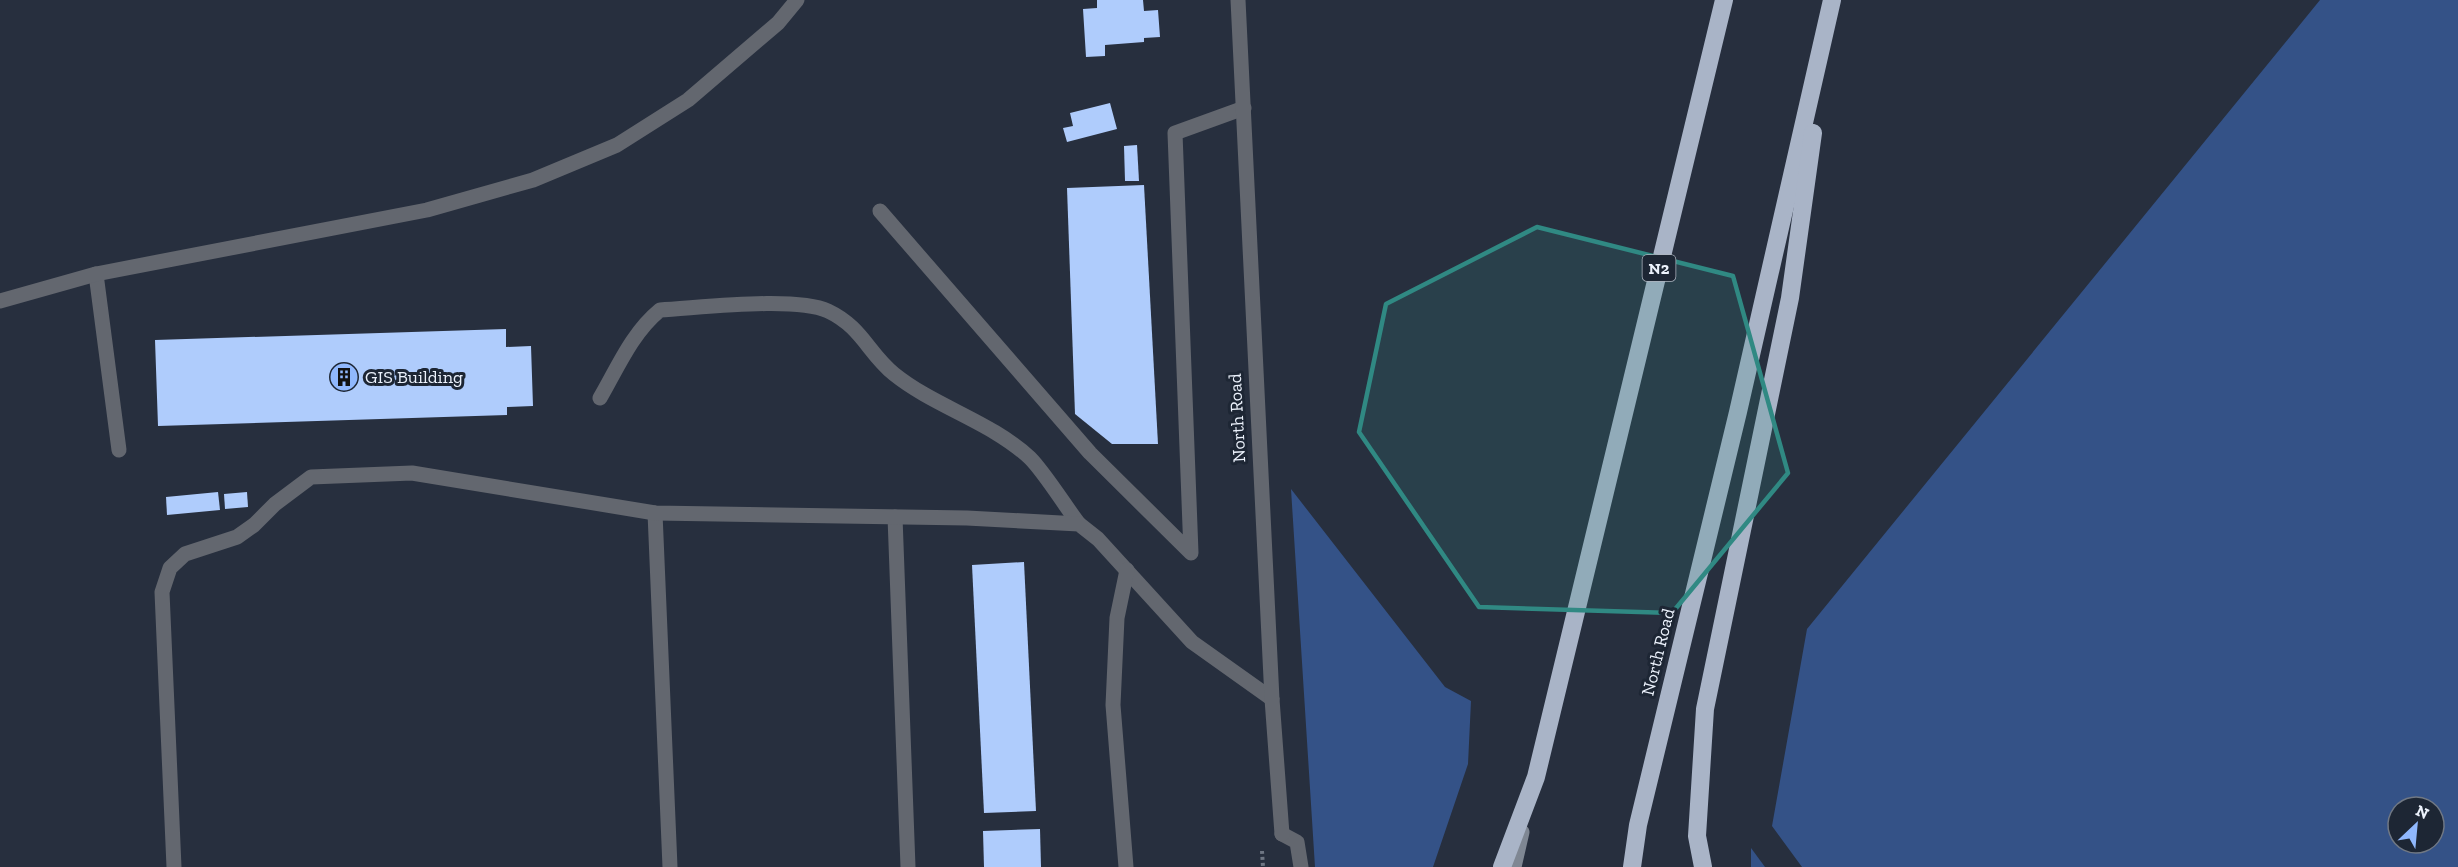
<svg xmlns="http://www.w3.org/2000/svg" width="2458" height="867" font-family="'Zilla Slab',serif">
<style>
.green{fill:#345287;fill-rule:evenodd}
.building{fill:#afccfc}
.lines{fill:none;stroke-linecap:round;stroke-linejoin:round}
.path{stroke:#6e7683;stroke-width:4;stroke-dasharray:3 3;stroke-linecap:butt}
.lane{stroke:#63676f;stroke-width:15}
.street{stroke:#63676f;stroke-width:15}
.secondary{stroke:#7f8793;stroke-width:15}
.highway{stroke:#a9b4c7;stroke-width:18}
.marked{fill:#308983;fill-opacity:0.2;stroke:#308983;stroke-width:4.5;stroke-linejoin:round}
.labels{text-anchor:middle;stroke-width:6;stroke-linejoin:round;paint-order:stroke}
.shield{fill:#1d2634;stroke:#aeb5c0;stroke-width:1.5}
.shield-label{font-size:16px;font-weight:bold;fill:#ecf2fc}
.poi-label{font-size:18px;fill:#ecf2fc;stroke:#1d2634;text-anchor:start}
.street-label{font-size:18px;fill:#ecf2fc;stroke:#1d2634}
</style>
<rect width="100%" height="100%" fill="#272f3e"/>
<g class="green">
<path d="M 2320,0 L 2458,0 L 2458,867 L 1802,867 L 1772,826 L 1807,629 ZM 2398,807 L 2434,807 L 2434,843 L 2398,843 Z"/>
<polygon points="1291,489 1445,687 1471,701 1468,764 1433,867 1315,867"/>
<polygon points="1751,848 1765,867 1751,867"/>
</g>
<g class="building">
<polygon points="1097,0 1143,0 1144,11 1158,10 1160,37 1144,38 1144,42 1105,45 1105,56 1086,57 1083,9 1097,8"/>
<polygon points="1110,103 1117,129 1067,142 1063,128 1073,126 1070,113"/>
<polygon points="1137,145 1139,181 1125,181 1124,146"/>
<polygon points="1144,185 1158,444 1112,444 1075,414 1067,188"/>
<polygon points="506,329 506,347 531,346 533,406 507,407 507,415 158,426 155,340"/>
<polygon points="218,492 220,510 167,515 166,497"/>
<polygon points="247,492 248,507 225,509 224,494"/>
<polygon points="1024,562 1036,811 984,813 972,565"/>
<polygon points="1040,829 1041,867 984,867 983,831"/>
</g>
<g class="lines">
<polyline class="path" points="1262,851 1263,867"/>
<g class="lane">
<polyline points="880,211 1090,453 1191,553 1175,133 1244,108"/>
<polyline points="96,274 119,450"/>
<polyline points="0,301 96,274 427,210 533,180 617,145 688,100 778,23 797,0"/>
<path d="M 600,398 C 618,367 632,333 660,310 C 700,308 795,296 828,311 C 862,327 868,353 894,374 C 935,407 990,421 1030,458 C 1045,473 1065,506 1079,524"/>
<polyline points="655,513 670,867"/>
<polyline points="895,517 908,867"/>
<polyline points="1282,834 1297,842 1301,867"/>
<polyline points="174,867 162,592 170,568 185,554 237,537 254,525 275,504 311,477 412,473 655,513 967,518 1079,524 1098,539 1192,642 1272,699"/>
<polyline points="1126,867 1113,705 1117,618 1127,570"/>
</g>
<polyline class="street" points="1238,0 1272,699 1282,834"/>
<polyline class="secondary" points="1514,867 1522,832"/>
<g class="highway">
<polyline points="1502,867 1536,777 1724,0"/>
<polyline points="1632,867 1638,825 1738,412 1832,0"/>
<polyline points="1703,867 1697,836 1705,709 1790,298 1813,133"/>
</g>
</g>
<path class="marked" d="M 1537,227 L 1733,276 L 1788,473 L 1672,613 L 1479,607 L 1359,432 L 1386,304 Z"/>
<defs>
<g id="building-disc" transform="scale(1.5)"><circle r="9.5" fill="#90b8fd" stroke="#1d2634"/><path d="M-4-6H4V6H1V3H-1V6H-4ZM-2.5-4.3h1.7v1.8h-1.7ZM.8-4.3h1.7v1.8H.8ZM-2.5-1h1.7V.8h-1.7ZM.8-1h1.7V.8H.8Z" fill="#111"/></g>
</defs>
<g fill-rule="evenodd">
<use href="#building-disc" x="344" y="377"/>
</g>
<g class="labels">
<rect class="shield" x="1642.5" y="255" width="33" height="26" rx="4.5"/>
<g class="shield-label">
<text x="1659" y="274">N2</text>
</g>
<g class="poi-label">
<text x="365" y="383">GIS Building</text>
</g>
<g class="street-label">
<text transform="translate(1237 418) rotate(-93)" y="6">North Road</text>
<text transform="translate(1658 652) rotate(-76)" y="6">North Road</text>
</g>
</g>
<g transform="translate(2416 825) rotate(26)"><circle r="28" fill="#1d2634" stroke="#707884" stroke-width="1.5"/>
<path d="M0-4.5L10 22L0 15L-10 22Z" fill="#90b8fd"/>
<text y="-9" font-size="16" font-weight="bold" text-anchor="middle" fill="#ecf2fc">N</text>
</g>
</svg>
